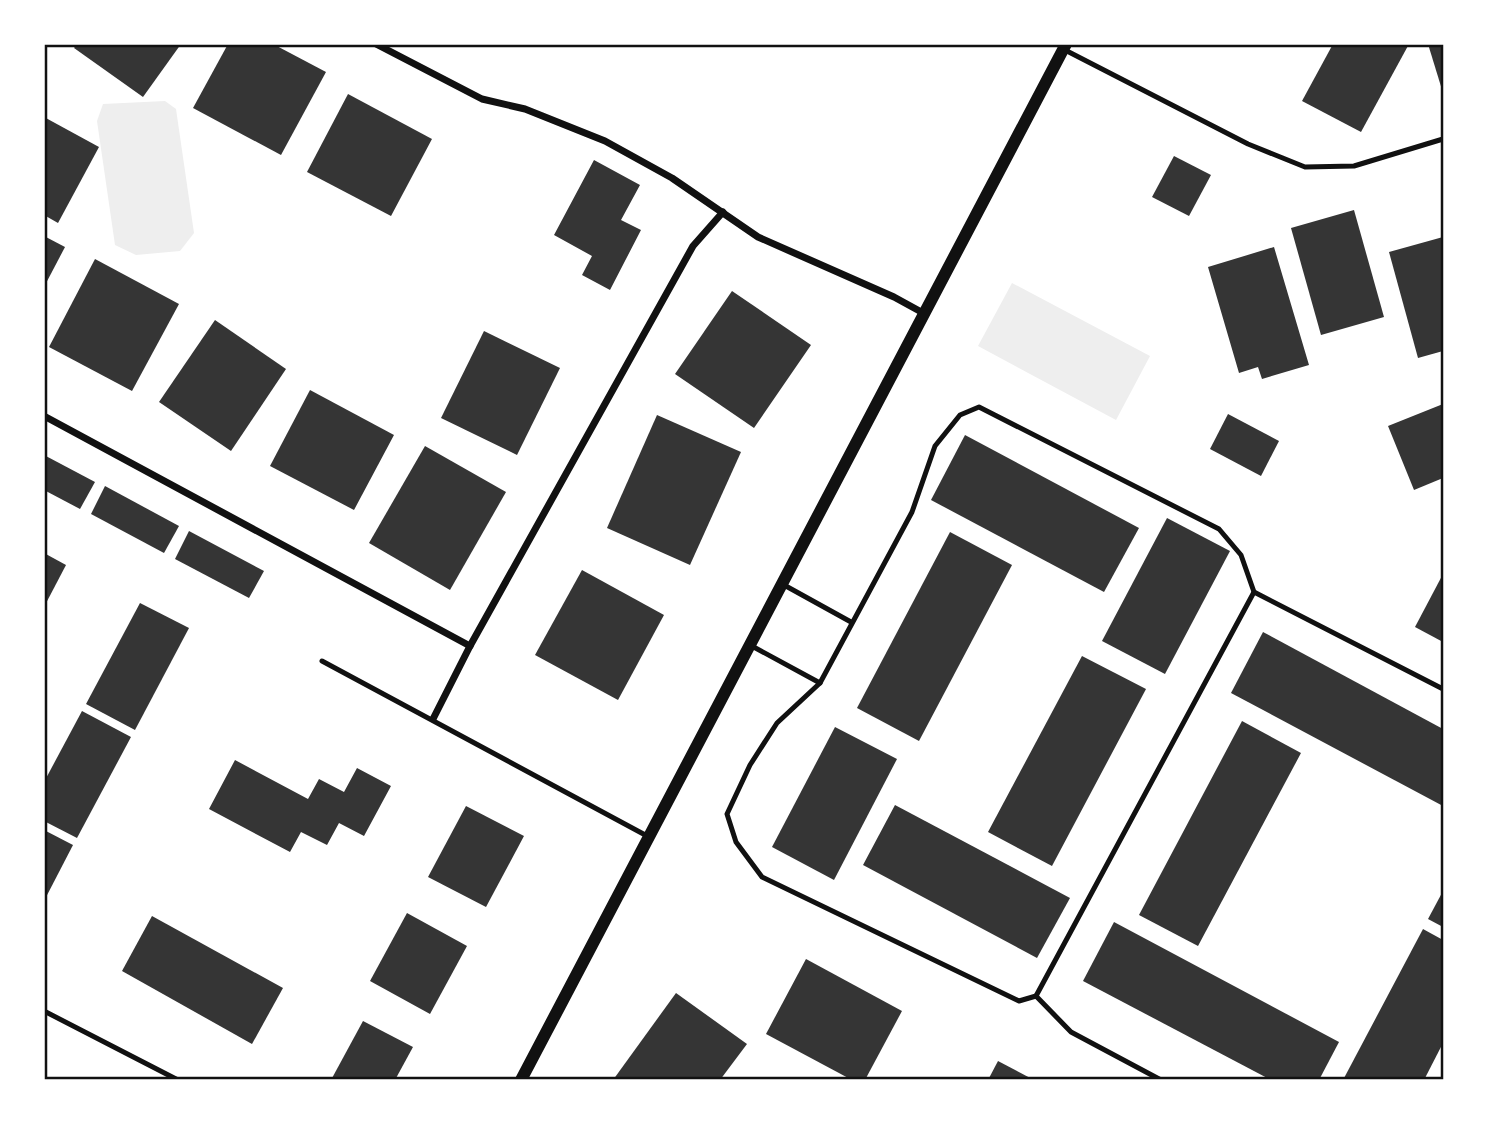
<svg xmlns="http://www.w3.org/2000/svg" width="1487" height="1124" font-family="Montserrat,sans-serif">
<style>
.green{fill:#eee}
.building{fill:#353535}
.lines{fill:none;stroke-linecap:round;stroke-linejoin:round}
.service{stroke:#111;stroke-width:5}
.minor{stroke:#111;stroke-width:7}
.tertiary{stroke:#111;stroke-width:12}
.neatline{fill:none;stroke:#111;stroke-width:2.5}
</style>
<rect width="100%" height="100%" fill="#fff"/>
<g class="green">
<polygon points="165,101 176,109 194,233 180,251 136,255 115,245 97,121 103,104"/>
<polygon points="1012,283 1150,356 1116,420 978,346"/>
</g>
<g class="building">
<polygon points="77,44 181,44 143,97 74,48"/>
<polygon points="228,44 273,44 326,72 281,155 193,108"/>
<polygon points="1333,44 1409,44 1361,132 1302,101"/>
<polygon points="1428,44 1443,44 1443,93"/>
<polygon points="348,94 432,139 391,216 307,172"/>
<polygon points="44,117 99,147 58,223 44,215"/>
<polygon points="1174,156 1211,175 1189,216 1152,197"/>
<polygon points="594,160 640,185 621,220 641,230 610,290 582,275 592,256 554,235"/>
<polygon points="1354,210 1384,317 1321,335 1291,228"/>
<polygon points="44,236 65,247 44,287"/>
<polygon points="1443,237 1443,351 1418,358 1389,252"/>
<polygon points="1274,247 1309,365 1262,379 1258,367 1239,373 1208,267"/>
<polygon points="95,259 179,304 132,391 49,347"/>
<polygon points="732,291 811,345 754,428 675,374"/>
<polygon points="215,320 286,369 231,451 159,402"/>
<polygon points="484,331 560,368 517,455 441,418"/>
<polygon points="310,390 394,435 354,510 270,466"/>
<polygon points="1443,404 1443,478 1414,490 1388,426"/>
<polygon points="1228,414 1279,441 1261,476 1210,449"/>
<polygon points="657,415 741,452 690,565 607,528"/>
<polygon points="965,435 1139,528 1104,592 931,500"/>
<polygon points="425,446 506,492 450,590 369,543"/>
<polygon points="44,455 95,482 80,509 44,490"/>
<polygon points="105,486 179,526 164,553 91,514"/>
<polygon points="1167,518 1230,551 1165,674 1102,641"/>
<polygon points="189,531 264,571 249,598 175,559"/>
<polygon points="950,532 1012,565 919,741 857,708"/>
<polygon points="44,553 66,565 44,607"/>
<polygon points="582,570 664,615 618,700 535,655"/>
<polygon points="1443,574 1443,642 1415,627"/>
<polygon points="140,603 189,628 135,730 86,704"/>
<polygon points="1263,632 1443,729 1443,806 1231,693"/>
<polygon points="1082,656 1146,689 1052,866 988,832"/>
<polygon points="82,711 131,737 77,838 44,821 44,782"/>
<polygon points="1242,721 1301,753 1198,946 1139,915"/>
<polygon points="835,727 897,759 834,880 772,847"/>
<polygon points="235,760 308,799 319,779 344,792 357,768 391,786 364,836 339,823 327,845 301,832 290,852 209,809"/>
<polygon points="895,805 1070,898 1037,958 863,865"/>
<polygon points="466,806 524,836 486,907 428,877"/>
<polygon points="44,830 73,845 44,901"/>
<polygon points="1443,891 1443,927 1428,919"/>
<polygon points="407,913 467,946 430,1014 370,981"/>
<polygon points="152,916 283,988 252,1044 122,971"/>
<polygon points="1114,922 1339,1042 1319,1080 1271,1080 1083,981"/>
<polygon points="1423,929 1443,940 1443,1043 1424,1080 1343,1080"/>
<polygon points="806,959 902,1011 865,1080 852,1080 766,1034"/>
<polygon points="676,993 747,1044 720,1080 613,1080"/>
<polygon points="363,1021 413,1047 395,1080 331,1080"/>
<polygon points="998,1061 1034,1080 988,1080"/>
</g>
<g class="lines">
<g class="service">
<polyline points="1063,49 1248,144 1305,167 1354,166 1443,139"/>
<polyline points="784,585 851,622"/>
<polyline points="750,645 820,683"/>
<polyline points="322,661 649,837"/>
<polyline points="1036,996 1254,592"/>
<polyline points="44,1011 178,1080"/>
<polyline points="1161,1080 1071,1032 1036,996 1019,1001 762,877 736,842 727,814 750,765 777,723 820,683 912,512 935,446 960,415 979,407 1219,529 1241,555 1254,592 1443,689"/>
</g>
<g class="minor">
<polyline points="376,44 482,99 525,109 605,141 672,178 758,237 894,297 925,314"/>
<polyline points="44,416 470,646"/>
<polyline points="433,719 470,646 693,246 723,212"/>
</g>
<polyline class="tertiary" points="521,1080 1066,44"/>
</g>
<rect width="1487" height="1124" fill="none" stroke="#ffffff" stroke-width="91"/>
<rect x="46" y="46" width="1396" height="1032" class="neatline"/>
</svg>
